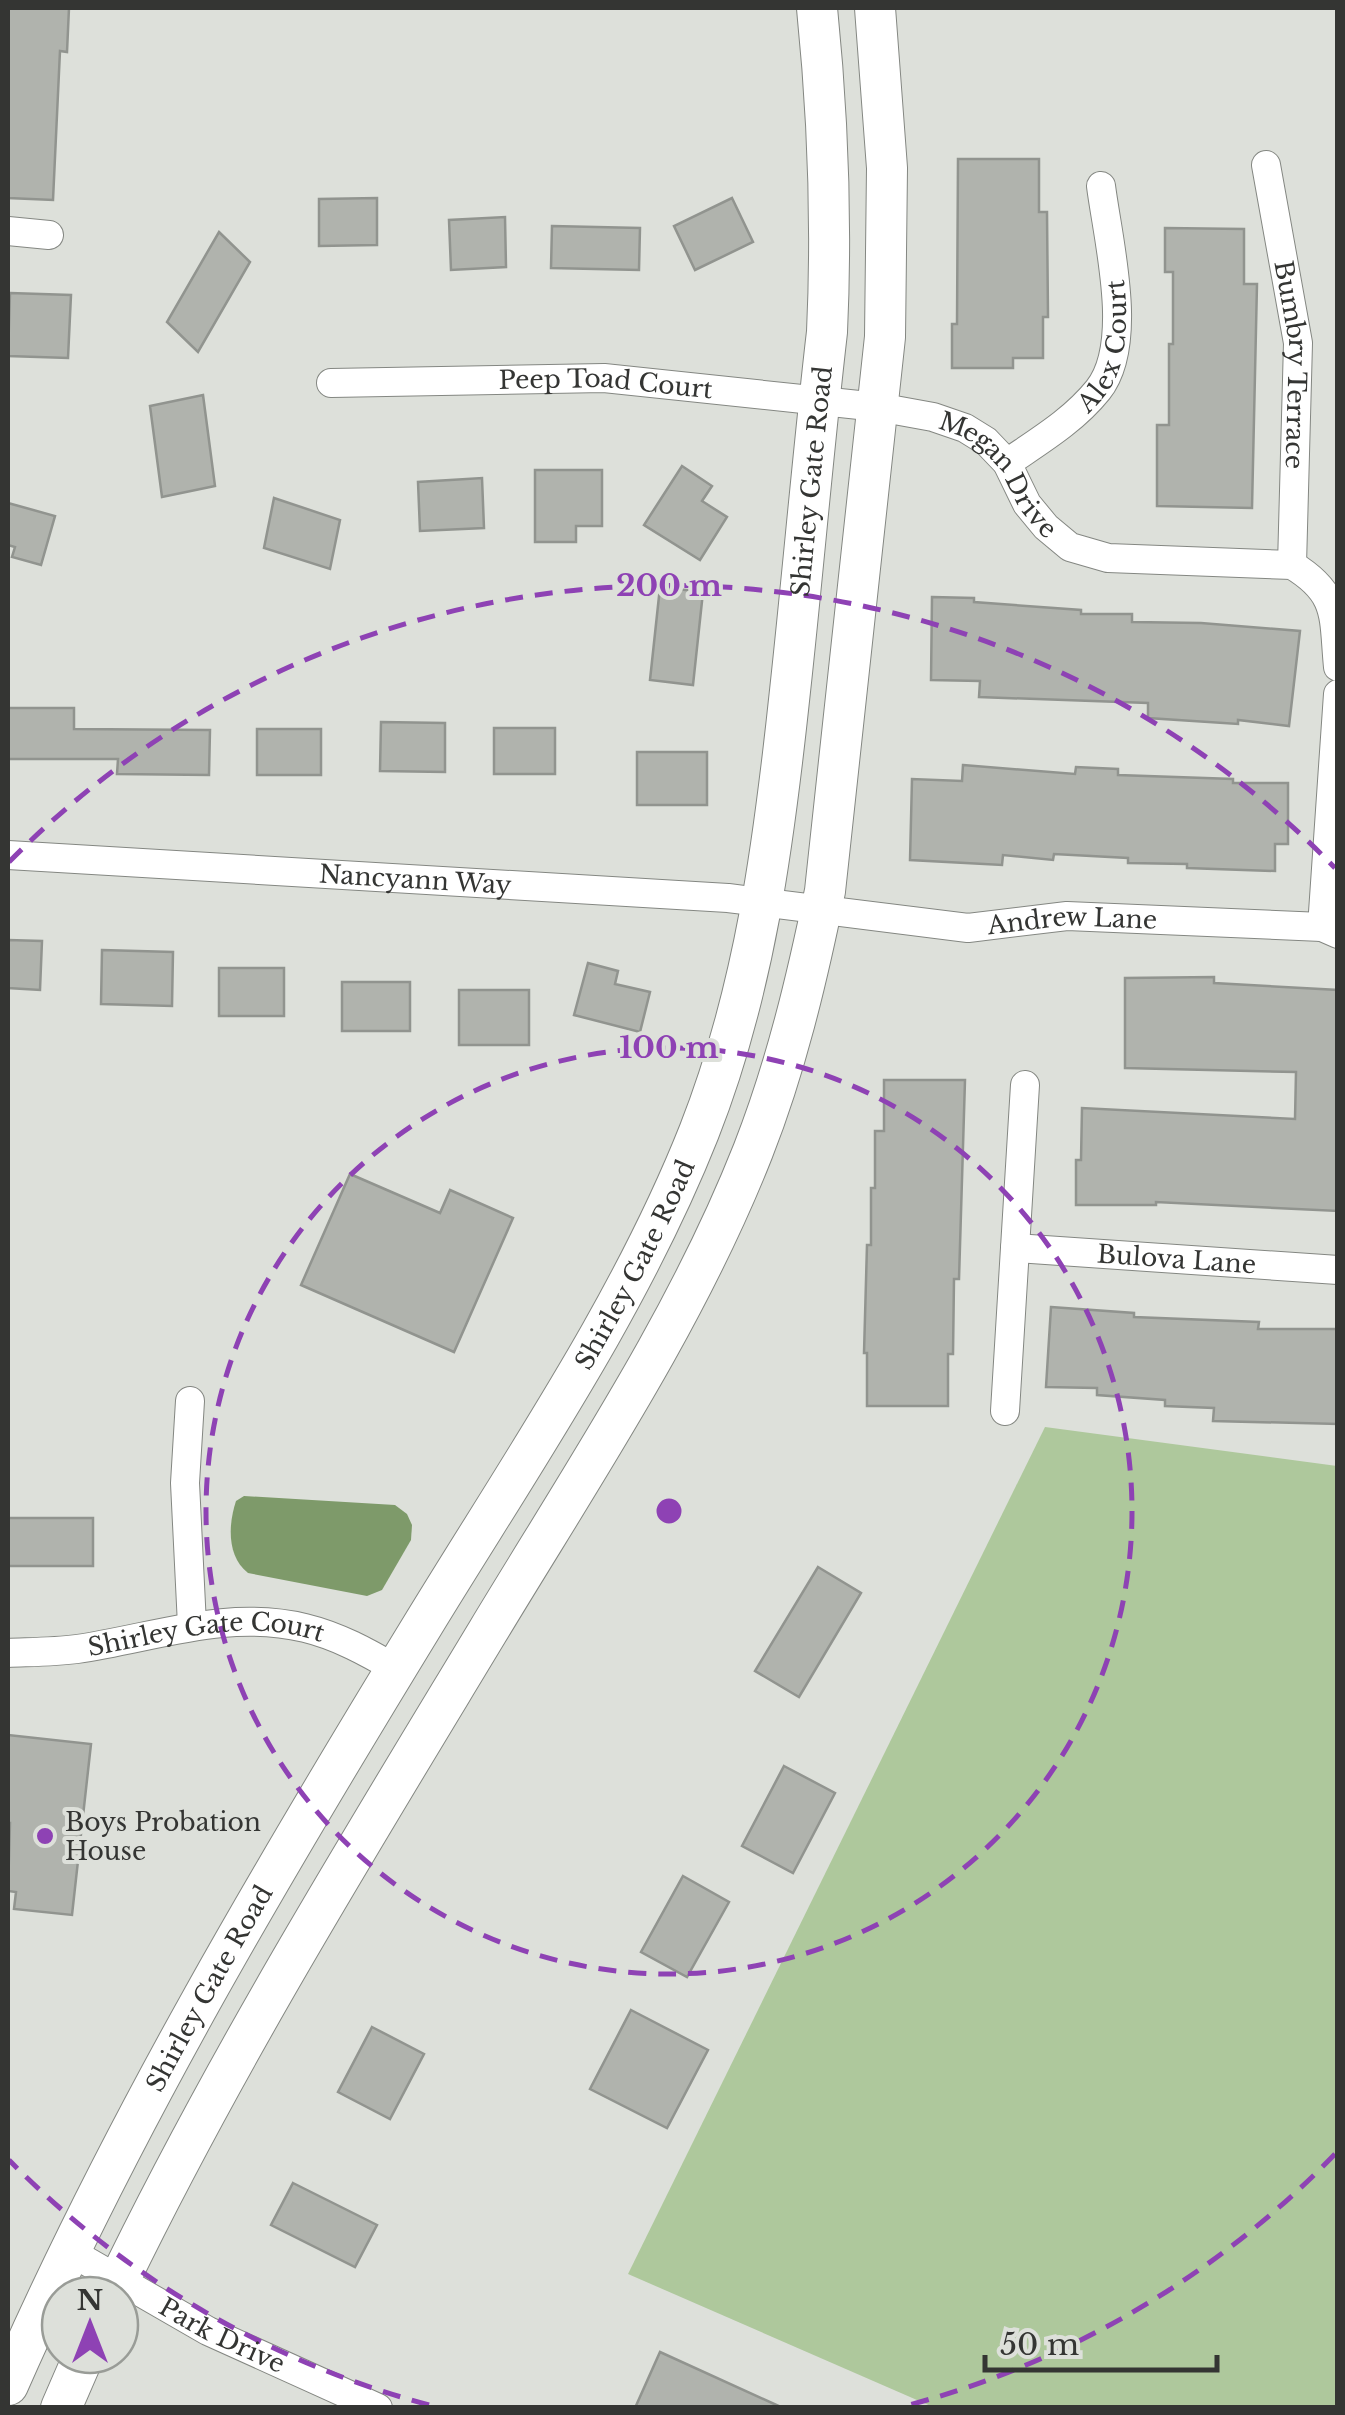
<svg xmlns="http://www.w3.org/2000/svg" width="1345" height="2415" font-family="'Libre Baskerville',serif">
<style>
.green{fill:#aec89c}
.water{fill:#7e9a6a}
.building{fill:#b0b3ad;stroke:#91948f;stroke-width:2.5}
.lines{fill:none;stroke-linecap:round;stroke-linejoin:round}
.minor-casing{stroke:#848782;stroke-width:30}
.secondary-casing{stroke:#848782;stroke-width:42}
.minor{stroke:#fff;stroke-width:28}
.secondary{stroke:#fff;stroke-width:40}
.ring{fill:none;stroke:#8e42b4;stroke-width:5;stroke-dasharray:18 12}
.poi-dot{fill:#8e42b4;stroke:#dde0da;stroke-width:4}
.labels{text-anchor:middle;stroke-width:8;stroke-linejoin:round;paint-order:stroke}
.street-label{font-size:25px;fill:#343533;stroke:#dde0da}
.poi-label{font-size:25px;fill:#343533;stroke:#dde0da;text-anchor:start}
.centre{fill:#8e42b4;stroke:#dde0da;stroke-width:5}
.ring-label{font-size:30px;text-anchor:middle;font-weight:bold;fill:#8e42b4;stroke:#dde0da;stroke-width:8;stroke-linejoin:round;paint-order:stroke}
</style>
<rect width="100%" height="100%" fill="#dde0da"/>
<polygon class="green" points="1045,1427 1337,1466 1337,2407 933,2407 628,2274"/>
<path class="water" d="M 244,1496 L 395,1505 L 407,1514 L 412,1525 L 411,1540 L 382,1590 L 367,1596 L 248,1573 C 227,1557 228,1525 236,1501 Z"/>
<g class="building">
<polygon points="8,8 69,8 67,52 60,51 53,200 8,198"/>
<polygon points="958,159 1039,159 1039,212 1047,212 1048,317 1043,317 1043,358 1013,358 1013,368 952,368 952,324 957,324"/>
<polygon points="377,198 377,245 319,246 319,199"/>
<polygon points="732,198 753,242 695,270 674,226"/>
<polygon points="505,217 506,267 451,270 449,220"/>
<polygon points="552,226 640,228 639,270 551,268"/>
<polygon points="1165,228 1244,229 1244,284 1257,284 1252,508 1157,506 1157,425 1169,425 1169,344 1173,344 1173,272 1165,272"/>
<polygon points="219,232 250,262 198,352 167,322"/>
<polygon points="10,293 71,295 68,358 8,356"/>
<polygon points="203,395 215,486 162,497 150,406"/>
<polygon points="682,466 712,486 702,501 727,517 700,560 644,525"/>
<polygon points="535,470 602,470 602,526 576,526 576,542 535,542"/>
<polygon points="482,478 484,528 420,531 418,482"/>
<polygon points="274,498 340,520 330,569 264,548"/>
<polygon points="8,503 55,516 41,565 12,557 15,547 8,545"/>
<polygon points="660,587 703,592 693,685 650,680"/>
<polygon points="932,597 974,598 974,602 1081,610 1081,614 1132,614 1132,622 1201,623 1300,631 1289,726 1238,720 1238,724 1148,718 1148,703 979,697 980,681 931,680"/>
<polygon points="8,708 74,708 74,729 210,730 209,775 117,774 118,759 8,759"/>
<polygon points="381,722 445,723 445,772 380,771"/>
<rect x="494" y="728" width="61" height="46"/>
<rect x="257" y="729" width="64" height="46"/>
<rect x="637" y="752" width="70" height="53"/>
<polygon points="963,765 1075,774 1076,767 1118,769 1118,775 1233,779 1233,783 1288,783 1288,844 1275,844 1275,871 1187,868 1187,864 1128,863 1128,858 1054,854 1053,860 1003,855 1002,865 910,860 912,779 962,781"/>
<polygon points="8,940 42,941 40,990 8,988"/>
<polygon points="102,950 173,952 172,1006 101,1004"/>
<polygon points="588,963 618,971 615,984 650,992 640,1032 574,1015"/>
<rect x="219" y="968" width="65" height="48"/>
<polygon points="1214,977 1214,983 1338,990 1338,1211 1156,1202 1156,1205 1076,1205 1076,1160 1081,1160 1082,1108 1295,1119 1296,1072 1125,1068 1125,978"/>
<rect x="342" y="982" width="68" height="49"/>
<rect x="459" y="990" width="70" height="55"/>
<polygon points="884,1080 965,1080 959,1279 954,1279 953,1354 948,1354 948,1406 867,1406 867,1353 864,1353 867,1245 871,1245 871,1188 875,1188 875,1131 884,1131"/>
<polygon points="350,1174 440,1213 450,1190 513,1218 454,1352 301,1285"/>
<polygon points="1051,1307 1134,1313 1134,1317 1259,1322 1258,1329 1338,1329 1338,1424 1213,1421 1214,1408 1165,1406 1165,1400 1097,1395 1097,1388 1046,1387"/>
<rect x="8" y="1518" width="85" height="48"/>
<polygon points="818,1567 861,1593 799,1697 755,1671"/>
<polygon points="8,1735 91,1744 72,1915 14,1909 16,1892 8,1891 10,1823 8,1823"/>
<polygon points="784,1766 835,1793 793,1873 742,1846"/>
<polygon points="683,1876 729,1902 687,1977 641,1952"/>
<polygon points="631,2010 708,2050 667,2128 590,2089"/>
<polygon points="372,2027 424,2054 390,2119 338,2092"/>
<polygon points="293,2183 377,2225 355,2267 271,2225"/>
<polygon points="660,2352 783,2408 635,2408"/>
</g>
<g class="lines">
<g class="minor-casing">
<g id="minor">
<path id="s1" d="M 1266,165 L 1298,343 L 1292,565"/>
<polyline points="8,231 49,235"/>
<path id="s2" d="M 331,383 L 604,378 L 878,407 L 933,417 L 965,428 L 986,441 L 1007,463 L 1027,504 L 1046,527 L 1070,547 L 1108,558 L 1292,565 C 1340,594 1333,617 1338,667"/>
<path id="s3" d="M 1007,463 C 1039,441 1073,421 1098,390 C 1135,344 1108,241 1101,186"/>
<path id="s4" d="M 8,855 L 728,898 L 968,928 L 1067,916 L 1322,927 L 1338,934"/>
<polyline points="1322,927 1338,694"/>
<path id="s5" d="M 1015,1248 L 1338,1270"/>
<polyline points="190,1401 185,1483 192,1625"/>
<polyline points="1005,1411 1025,1085"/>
<path id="s6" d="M 8,1653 C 30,1652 54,1652 77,1649 C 154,1638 226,1609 305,1628 C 338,1636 367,1652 396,1669"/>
<path id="s7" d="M 69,2251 L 208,2331 L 378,2408"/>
</g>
</g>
<g class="secondary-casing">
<g id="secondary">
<path d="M 112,2295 C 222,2066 357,1848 488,1631 C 582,1475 686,1321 753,1151 C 786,1067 807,979 825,891 L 885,337 L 887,168 L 875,8"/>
<path id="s8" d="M 8,2385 C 124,2121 273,1870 424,1623 C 521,1464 630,1306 699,1132 C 755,990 774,842 790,691 C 803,572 813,452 827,332 C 832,224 828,116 817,8"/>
<polyline points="61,2408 84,2355"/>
</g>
</g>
<use href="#minor" class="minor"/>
<use href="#secondary" class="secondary"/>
</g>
<g class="ring">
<circle cx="669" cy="1511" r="463"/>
<path d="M1335 2154A926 926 0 0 1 909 2405M429 2405A926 926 0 0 1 9 2160M9 862A926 926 0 0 1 1335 868"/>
</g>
<circle class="poi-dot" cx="45" cy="1836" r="10"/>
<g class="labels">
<g class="street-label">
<text dy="9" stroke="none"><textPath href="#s3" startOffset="162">Alex Court</textPath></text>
<text dy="9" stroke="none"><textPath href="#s1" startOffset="202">Bumbry Terrace</textPath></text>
<text dy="9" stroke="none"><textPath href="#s2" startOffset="275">Peep Toad Court</textPath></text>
<text dy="9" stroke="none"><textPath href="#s2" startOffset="695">Megan Drive</textPath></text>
<text dy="9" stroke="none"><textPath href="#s8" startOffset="2095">Shirley Gate Road</textPath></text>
<text dy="9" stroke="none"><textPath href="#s4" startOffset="408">Nancyann Way</textPath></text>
<text dy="9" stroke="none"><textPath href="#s4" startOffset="1068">Andrew Lane</textPath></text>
<text dy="9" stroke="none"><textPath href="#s5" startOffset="162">Bulova Lane</textPath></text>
<text dy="9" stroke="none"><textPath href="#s8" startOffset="1285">Shirley Gate Road</textPath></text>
<text dy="9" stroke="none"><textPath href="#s6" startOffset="200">Shirley Gate Court</textPath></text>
<text dy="9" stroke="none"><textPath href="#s8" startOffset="445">Shirley Gate Road</textPath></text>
<text dy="9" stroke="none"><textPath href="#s7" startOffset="175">Park Drive</textPath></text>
</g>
<g class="poi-label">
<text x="65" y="1831">Boys Probation<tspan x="65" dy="29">House</tspan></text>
</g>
</g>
<circle cx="669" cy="1511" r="15" class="centre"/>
<g class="ring-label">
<text x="669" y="596">200 m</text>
<text x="669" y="1058">100 m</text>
</g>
<rect width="1345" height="2415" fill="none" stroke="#343533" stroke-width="20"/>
<g transform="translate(90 2325)"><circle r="48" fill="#dde0da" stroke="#999c97" stroke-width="2.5"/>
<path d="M0-8L18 38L0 25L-18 38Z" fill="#8e42b4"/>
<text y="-15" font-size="28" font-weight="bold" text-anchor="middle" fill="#343533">N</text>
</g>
<path d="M985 2355v15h232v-15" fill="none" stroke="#343533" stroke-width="5"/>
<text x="1000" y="2355" font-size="30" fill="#343533" stroke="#dde0da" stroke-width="8" paint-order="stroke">50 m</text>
</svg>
